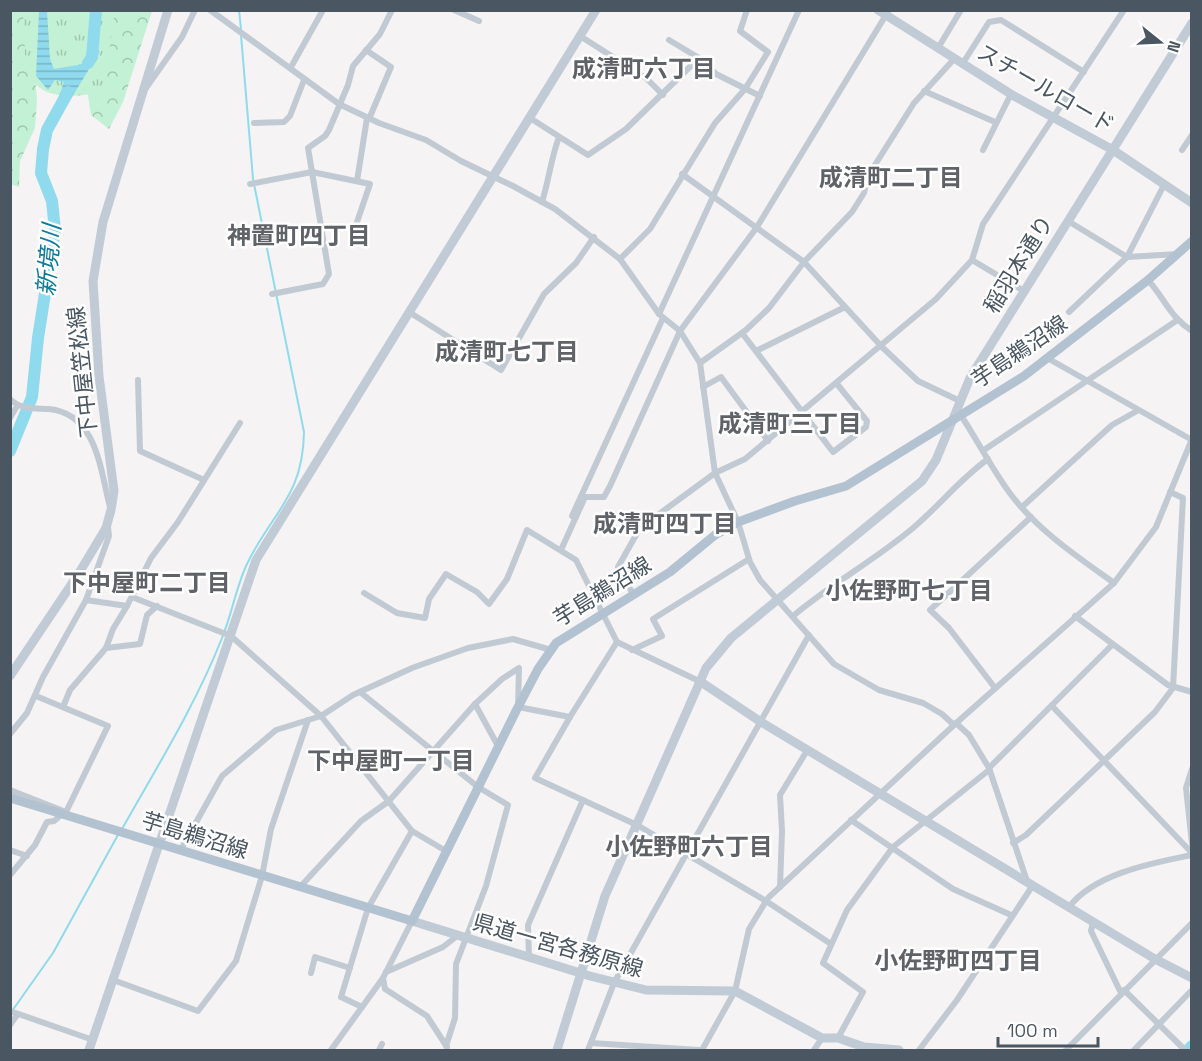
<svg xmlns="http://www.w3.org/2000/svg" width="1202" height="1061" font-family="'Space Grotesk','Noto Sans JP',sans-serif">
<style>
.forest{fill:url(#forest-crowns)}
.park{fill:url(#park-tufts)}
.water{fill:url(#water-rules)}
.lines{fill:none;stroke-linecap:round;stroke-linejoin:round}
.stream{stroke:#90daee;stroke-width:2}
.river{stroke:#90daee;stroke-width:12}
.street{stroke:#c1cad2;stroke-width:6}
.secondary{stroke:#c1cbd6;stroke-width:9}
.primary{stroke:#b3c2d1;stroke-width:9}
.labels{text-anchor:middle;stroke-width:5;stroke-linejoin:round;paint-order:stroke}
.street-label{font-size:22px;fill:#4a5661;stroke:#fff}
.neighbourhood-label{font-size:24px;font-weight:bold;fill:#5f6368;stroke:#fff}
.water-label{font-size:24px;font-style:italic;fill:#0c7c9b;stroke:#fff}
</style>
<defs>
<pattern id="forest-crowns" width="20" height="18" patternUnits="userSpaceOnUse" patternTransform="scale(1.5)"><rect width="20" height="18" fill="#c3f1d5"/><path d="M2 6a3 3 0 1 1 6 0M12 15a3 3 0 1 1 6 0" fill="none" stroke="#a0c6b0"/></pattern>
<pattern id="park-tufts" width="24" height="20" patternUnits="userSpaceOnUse" patternTransform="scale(1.5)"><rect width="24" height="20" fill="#c3f1d5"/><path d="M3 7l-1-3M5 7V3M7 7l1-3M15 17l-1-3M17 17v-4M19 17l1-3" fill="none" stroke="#a0c6b0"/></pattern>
<pattern id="water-rules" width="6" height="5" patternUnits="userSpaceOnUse" patternTransform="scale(1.5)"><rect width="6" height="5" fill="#90daee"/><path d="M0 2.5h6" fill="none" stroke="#78b4c4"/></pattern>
</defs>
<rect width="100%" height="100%" fill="#f5f3f3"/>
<g class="forest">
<polygon points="10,11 30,11 37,101 35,128 20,161 19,187 10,184"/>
<polygon points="103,11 152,11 123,102 109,129 91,115 87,89"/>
</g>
<path class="park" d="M 22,11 L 115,11 L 103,92 C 78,97 39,102 28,72 C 23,58 26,28 22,11 Z"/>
<polygon class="water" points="39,11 47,11 50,59 54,69 84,64 89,49 100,51 66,107 57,102 64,82 55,80 48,90 36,76"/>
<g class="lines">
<g class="stream">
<polyline points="239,10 241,29"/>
<path d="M 122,829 C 157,767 196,704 222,638 C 232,614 236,587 247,564 C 272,512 303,497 304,432 L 253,179 L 241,35"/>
<polyline points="12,1011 53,953 119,833"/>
</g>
<g class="river">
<polyline points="88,63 92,57 96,10"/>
<polyline points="10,451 32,397 38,338 55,230 52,201 41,173 43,149 47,130 68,92"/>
<polyline points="1188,1050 1192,1046"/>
</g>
<g class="street">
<polyline points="210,10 339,104 379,123 426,140 461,161 513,186 555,209 620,259 659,314 680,331 700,363 715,473 738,522 750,562 760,580 834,664 879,690 923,703 942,714 954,725"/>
<polyline points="454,10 479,21"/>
<polyline points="580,36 646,78 663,95"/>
<polyline points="669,40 699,58 716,74 760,96"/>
<polyline points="938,48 961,10"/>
<polyline points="366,50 391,67 369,119"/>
<polyline points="963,63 989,22 1001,20 1084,72"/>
<polyline points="291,67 323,10"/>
<polyline points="146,88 182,37 195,10"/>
<polyline points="924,91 995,122"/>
<polyline points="530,118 588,155 626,129 699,58"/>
<polyline points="254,123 284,122 290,116 304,80"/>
<polyline points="983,150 1011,94"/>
<polyline points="1182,150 1192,135"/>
<polyline points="682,174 804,262 882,347 918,381 960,401"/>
<polyline points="357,181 367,118"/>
<polyline points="250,184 312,172 370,184 356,225"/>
<path d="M 542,202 C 549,180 551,158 559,137"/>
<polyline points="1068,221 1127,257 1178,254"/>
<polyline points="620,259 650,229 715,123 745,89 768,52 740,31 747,10"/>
<polyline points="972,260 1024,291"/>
<path d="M 1148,280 C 1165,299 1170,317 1192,331"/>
<polyline points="272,294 323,284 329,274 308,148 325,136 329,130 348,85 353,66 380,34 392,10"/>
<polyline points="409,312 501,370 544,294 576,263 594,237"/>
<polyline points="1069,312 1127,257 1164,185"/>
<polyline points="659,314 799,10"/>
<polyline points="742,333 833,452 866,427 867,421 837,384"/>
<polyline points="756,351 845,307"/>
<polyline points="1049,359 1192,440"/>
<polyline points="700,363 746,330 769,308 804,262 852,212 864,193 868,176 914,103 955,58"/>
<polyline points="138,380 140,451 204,480"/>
<polyline points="703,387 721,377 768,441"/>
<path d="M 10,399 C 21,410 35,408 49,409 C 97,414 100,469 110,507"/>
<path d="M 960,414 C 978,441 993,471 1012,496 C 1040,532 1078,557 1114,583"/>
<polyline points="10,418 17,406"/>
<polyline points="984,450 1176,321"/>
<polyline points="1022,507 1112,425 1137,411"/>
<polyline points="576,517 572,516 663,318"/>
<polyline points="561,550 585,497 604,497 610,486 680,331 757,227 889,10"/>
<polyline points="364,593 397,613 425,618 429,599 446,574 477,592 489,604 507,579 527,530 576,560 617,642 701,682"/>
<polyline points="633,594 618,567 640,528 715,473 745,459 936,299 972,260 983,224 1124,10"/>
<polyline points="132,597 231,636 321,716 412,831 446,851"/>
<polyline points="86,600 109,536 108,527"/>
<path d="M 793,616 C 831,584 875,560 913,528 C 939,506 960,479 988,459"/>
<polyline points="1075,616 1168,685 1192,692"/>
<polyline points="106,648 140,644 147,615 157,606"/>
<polyline points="632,650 662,636 653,619 749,559"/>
<polyline points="995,688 949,628 930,610 1031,517"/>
<polyline points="360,692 478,787 508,805 486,886 456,964 455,1018 446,1046"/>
<polyline points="475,704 498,746"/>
<polyline points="1052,706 1192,853"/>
<polyline points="63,707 70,690 106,648 113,629 127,606"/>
<polyline points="570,717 617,642"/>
<polyline points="956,723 969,735 989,768 1027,881"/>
<polyline points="10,734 27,713 43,677 86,600 127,606 151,558 178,522 240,423"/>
<polyline points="989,768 1112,645"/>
<polyline points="1192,769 1186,788 1192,844"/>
<polyline points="10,790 66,812 108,726 36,696"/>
<polyline points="851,820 953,889 1011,915"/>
<polyline points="1013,843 1026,835 1155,712 1173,688 1183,498 1170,492"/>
<polyline points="10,850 27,856"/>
<polyline points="180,851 222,776 276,730 321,716 353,695 412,668 468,648 513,639 551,650"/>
<polyline points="10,875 35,845 47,822 54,821 61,815"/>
<polyline points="300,887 361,821 389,801 475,704 502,679 519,668 518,707 570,717 535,778 637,825 766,901 831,944"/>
<polyline points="780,887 782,831 780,795 808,749"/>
<path d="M 1069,907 C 1095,873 1153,863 1192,855"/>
<polyline points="1093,922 1091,931 1121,993"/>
<polyline points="529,958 528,925 583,800"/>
<polyline points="386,972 443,947 457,936"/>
<polyline points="311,973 315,957 350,968"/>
<polyline points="383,978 385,989 427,1016 447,1047"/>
<polyline points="113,980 198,1011 236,961 262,876 271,829 308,720"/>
<polyline points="1124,990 1185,1050"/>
<polyline points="362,1007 341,997 368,908 412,831"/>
<polyline points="10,1011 93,1040"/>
<polyline points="10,1025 17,1015"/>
<polyline points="838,1038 863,992 823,963 847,910 893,847 989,770"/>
<polyline points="591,1043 699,1050"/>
<polyline points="331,1050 383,978 412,921"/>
<polyline points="379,1050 382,1044"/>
<polyline points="588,1050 614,983 809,635"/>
<polyline points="702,1050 735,991 749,929 768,898 954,725 1114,583 1156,527 1192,439"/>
<polyline points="814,1050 822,1038"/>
<polyline points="919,1050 957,1000 1033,885"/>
<polyline points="1066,1050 1192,923"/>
<polyline points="1134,1050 1192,990"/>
</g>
<g class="secondary">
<polyline points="878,10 1014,96 1113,150 1192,203"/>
<polyline points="10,676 79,573 106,528 111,510 114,491 99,376 93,281 103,222 168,10"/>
<polyline points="701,682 761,722 1155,959 1192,978"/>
<polyline points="412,921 590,976 646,990 735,991 822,1038 838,1038 864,1047 899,1050"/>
<polyline points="89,1050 256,560 596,10"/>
<polyline points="557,1050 605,896 706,668 731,638 922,481 936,460 970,378 1192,23"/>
</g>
<polyline class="primary" points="10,798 412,921 516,711 538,669 556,643 670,572 715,535 738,522 795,501 846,486 1024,376 1148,280 1192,241"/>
</g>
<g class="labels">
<g class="street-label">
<text transform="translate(1046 88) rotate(30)" y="8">スチールロード</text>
<text transform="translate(1018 264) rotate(-58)" y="8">稲羽本通り</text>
<text transform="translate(1019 351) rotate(-34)" y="8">芋島鵜沼線</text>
<text transform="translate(82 372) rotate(-96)" y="8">下中屋笠松線</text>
<text transform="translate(602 591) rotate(-32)" y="8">芋島鵜沼線</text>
<text transform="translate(195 835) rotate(17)" y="8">芋島鵜沼線</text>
<text transform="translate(558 945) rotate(16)" y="8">県道一宮各務原線</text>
</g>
<g class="neighbourhood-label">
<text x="644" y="77">成清町六丁目</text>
<text x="891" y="186">成清町二丁目</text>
<text x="299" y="244">神置町四丁目</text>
<text x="507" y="360">成清町七丁目</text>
<text x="790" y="432">成清町三丁目</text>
<text x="665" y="532">成清町四丁目</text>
<text x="147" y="591">下中屋町二丁目</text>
<text x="909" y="599">小佐野町七丁目</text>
<text x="391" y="769">下中屋町一丁目</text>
<text x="689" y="855">小佐野町六丁目</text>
<text x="958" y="969">小佐野町四丁目</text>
</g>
<g class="water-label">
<text transform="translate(49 260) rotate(-85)" y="8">新境川</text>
</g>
</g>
<rect width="1202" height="1061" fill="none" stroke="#4a5661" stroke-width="24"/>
<g transform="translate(1160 42) rotate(108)" stroke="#ffffff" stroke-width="4.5" paint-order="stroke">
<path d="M0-4.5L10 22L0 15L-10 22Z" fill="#4a5661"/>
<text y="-9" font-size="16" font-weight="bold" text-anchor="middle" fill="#4a5661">N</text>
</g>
<path d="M998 1037v9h100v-9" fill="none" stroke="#4a5661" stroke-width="3"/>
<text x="1007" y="1037" font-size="18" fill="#4a5661" stroke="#ffffff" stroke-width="4.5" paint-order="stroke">100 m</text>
</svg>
